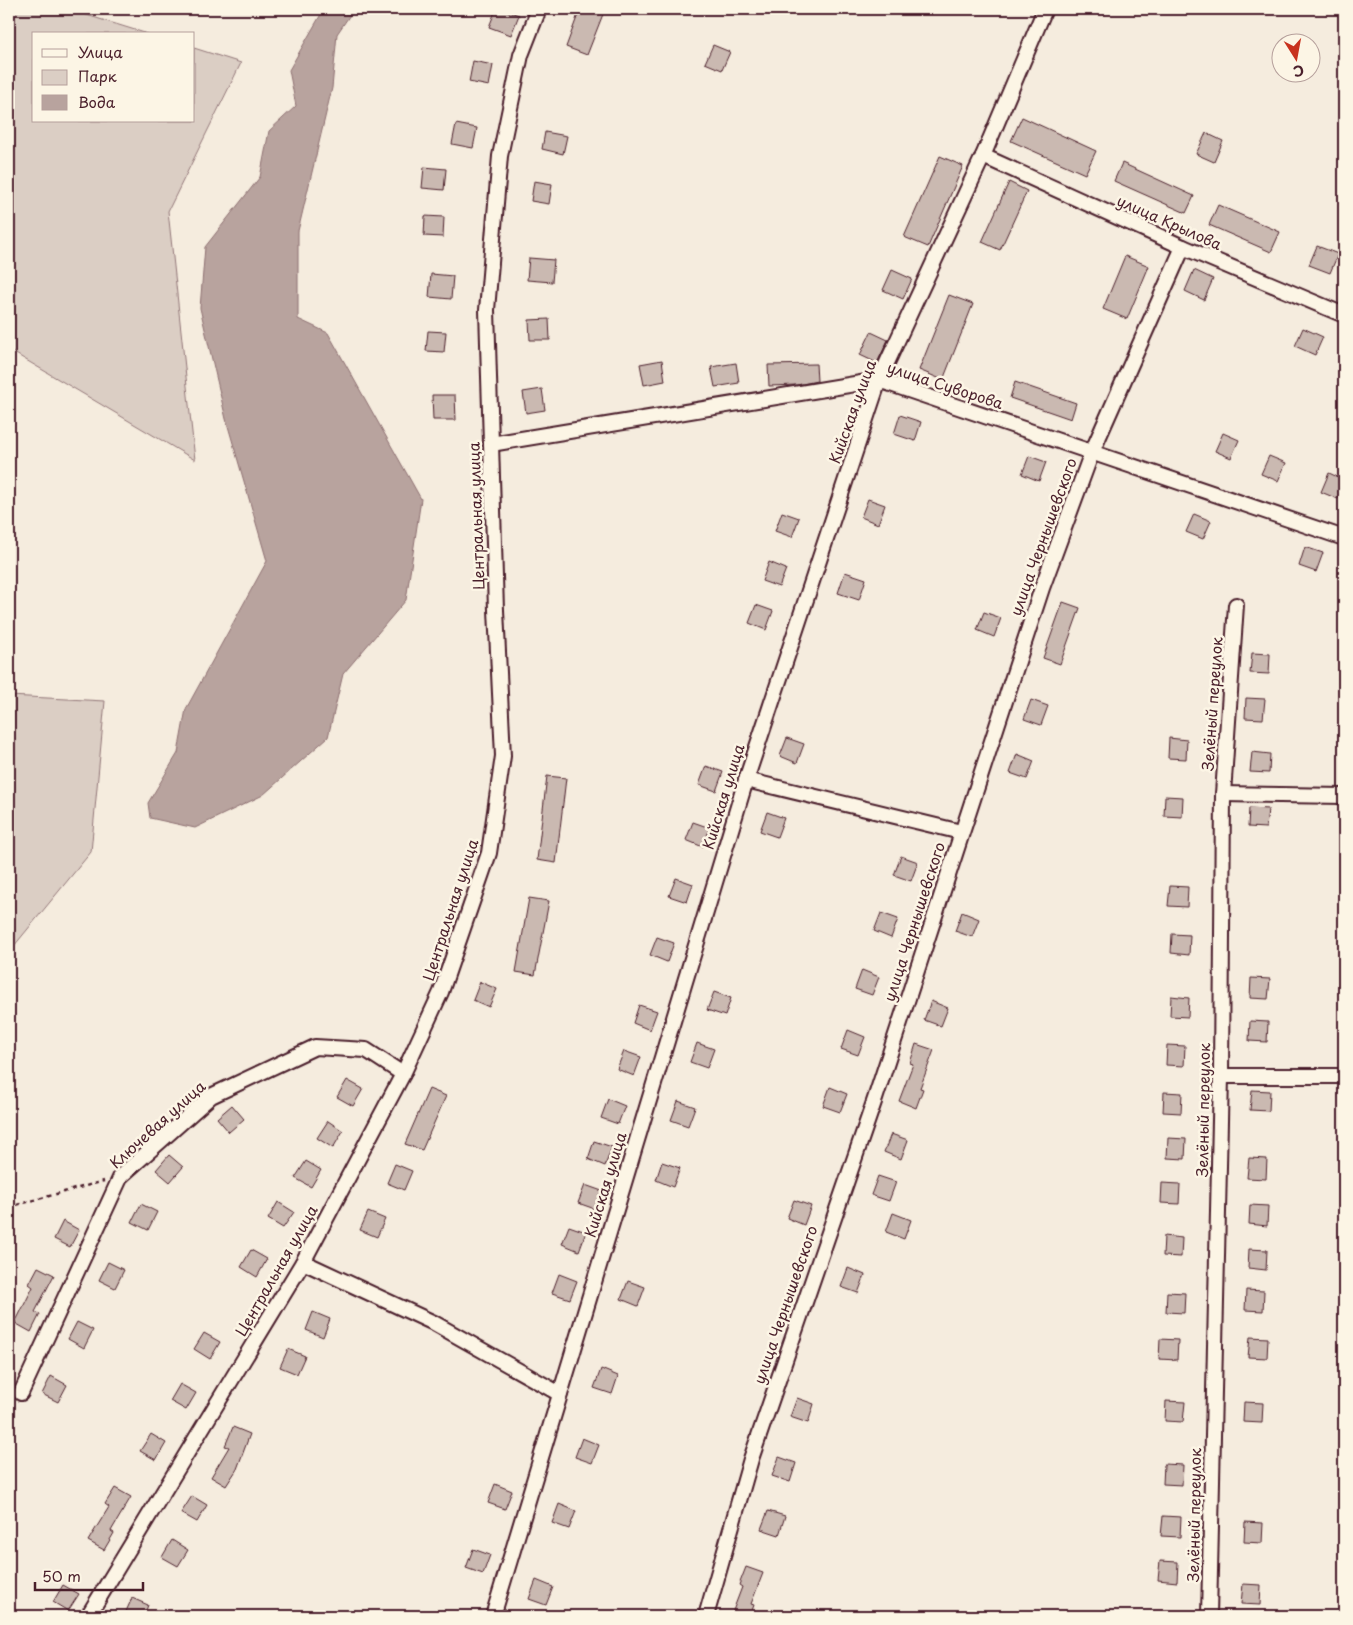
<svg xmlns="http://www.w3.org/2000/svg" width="1353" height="1625" font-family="'Playpen Sans',sans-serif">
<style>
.green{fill:#dbcec4;stroke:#927678}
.water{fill:#b8a39e;stroke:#8c6e70}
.building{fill:#cab9b1;stroke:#4a1f2b}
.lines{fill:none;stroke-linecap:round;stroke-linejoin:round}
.minor-casing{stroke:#4a1f2b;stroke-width:18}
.path{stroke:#4a1f2b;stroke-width:2.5;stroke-dasharray:4 4;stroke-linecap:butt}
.minor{stroke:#fcf5e5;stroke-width:14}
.labels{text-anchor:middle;stroke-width:5;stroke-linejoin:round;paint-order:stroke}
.street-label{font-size:15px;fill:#4a1f2b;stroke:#fcf5e5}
</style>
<rect width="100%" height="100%" fill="#f5ecde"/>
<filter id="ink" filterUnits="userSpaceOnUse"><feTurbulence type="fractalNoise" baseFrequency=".02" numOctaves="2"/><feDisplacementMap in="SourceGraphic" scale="10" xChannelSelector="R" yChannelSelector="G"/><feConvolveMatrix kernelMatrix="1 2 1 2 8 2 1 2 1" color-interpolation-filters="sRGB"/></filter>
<g filter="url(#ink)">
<g class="green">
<polygon points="9,9 67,9 148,34 34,34 34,121 194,121 194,48 241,63 168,211 195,460 9,350"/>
<polygon points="9,696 105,701 91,852 9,952"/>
</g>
<polygon class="water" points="324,9 354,9 337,34 332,88 298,231 298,319 328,333 421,499 406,600 343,674 328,737 263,795 195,828 150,818 148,803 178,753 186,709 267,561 226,419 200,308 205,247 260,177 269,131 296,106 289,70"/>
<g class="building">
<polygon points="496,9 501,9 519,15 511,35 489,27"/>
<polygon points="580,9 605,9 587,55 566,47"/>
<polygon points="713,45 730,52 722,70 705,63"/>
<polygon points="473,61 493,65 489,86 469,82"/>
<polygon points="1022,117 1096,151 1085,174 1011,141"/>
<polygon points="456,124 477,128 473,148 452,144"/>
<polygon points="545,132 567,136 563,154 542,149"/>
<polygon points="1206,133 1223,141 1214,162 1196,154"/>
<polygon points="940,156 963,166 928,247 904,237"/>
<polygon points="1122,163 1194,196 1186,213 1114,181"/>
<polygon points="424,167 446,169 444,190 422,188"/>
<polygon points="534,181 552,184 549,204 531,201"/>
<polygon points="1009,182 1027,191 1000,250 982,242"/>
<polygon points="1218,205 1280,232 1271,252 1209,225"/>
<polygon points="425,216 444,217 443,237 424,236"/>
<polygon points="1317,246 1338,254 1330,273 1309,265"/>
<polygon points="1125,256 1149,266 1127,319 1103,309"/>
<polygon points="529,258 554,260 552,282 527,280"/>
<polygon points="892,270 912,279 903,299 883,290"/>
<polygon points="1194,270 1213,279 1204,300 1185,291"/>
<polygon points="431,274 453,276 451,299 429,297"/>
<polygon points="949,295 973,304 943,380 919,370"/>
<polygon points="549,319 550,340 530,340 529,320"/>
<polygon points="1303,328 1323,337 1315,355 1295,346"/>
<polygon points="428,331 446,332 444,352 426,351"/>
<polygon points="871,332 888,340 877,363 860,355"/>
<polygon points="662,360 665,381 644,385 640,364"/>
<polygon points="736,363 739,383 715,387 711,367"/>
<polygon points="816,364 817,381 797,385 769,386 768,365"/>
<polygon points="1015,382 1076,403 1071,419 1010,398"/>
<polygon points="542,389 545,410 526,413 523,392"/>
<polygon points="432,395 455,395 456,420 433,420"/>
<polygon points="900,415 921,422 915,441 894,434"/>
<polygon points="1223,433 1239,440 1231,458 1215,451"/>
<polygon points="1029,456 1046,462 1039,481 1022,474"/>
<polygon points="1269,456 1286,463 1278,481 1261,474"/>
<polygon points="1329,473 1344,480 1338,499 1321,492"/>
<polygon points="868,499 885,505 878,524 861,517"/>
<polygon points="782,512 799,518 792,537 775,531"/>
<polygon points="1194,514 1211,521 1203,539 1186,532"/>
<polygon points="1305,547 1323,553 1316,572 1299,566"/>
<polygon points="769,562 786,569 779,587 762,581"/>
<polygon points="845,572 866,579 859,600 838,593"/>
<polygon points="1063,602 1080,608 1060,664 1043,658"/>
<polygon points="756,605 773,611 766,630 749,623"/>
<polygon points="984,612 1001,618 994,637 977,630"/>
<polygon points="1252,653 1270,654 1269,674 1250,673"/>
<polygon points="1246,698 1265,699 1263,719 1245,718"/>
<polygon points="1031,700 1048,706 1041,725 1024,719"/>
<polygon points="787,738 804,744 797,763 780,756"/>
<polygon points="1169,738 1187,740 1186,759 1168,758"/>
<polygon points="1252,752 1270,754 1269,773 1250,772"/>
<polygon points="1017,754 1034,761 1027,779 1010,773"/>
<polygon points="706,766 723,772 716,791 699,785"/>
<polygon points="547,776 566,778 556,863 537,860"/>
<polygon points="1165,796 1183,797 1182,817 1164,816"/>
<polygon points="1249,808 1268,809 1266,828 1248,827"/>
<polygon points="767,812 784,818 777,837 760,831"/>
<polygon points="693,822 710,828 703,847 686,840"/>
<polygon points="901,856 918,862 911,881 894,875"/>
<polygon points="676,878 693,884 687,902 669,896"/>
<polygon points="1170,886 1188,887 1187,907 1168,906"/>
<polygon points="529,898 549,901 535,975 516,972"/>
<polygon points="962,912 979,919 972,937 955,931"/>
<polygon points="881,913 898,919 891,938 874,931"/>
<polygon points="1172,934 1190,935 1189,955 1171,953"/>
<polygon points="657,937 674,943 667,962 650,955"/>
<polygon points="862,970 879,977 872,995 855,989"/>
<polygon points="1251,978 1270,979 1268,999 1250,998"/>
<polygon points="480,982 497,989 489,1007 473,1000"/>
<polygon points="714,992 731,998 725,1016 707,1010"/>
<polygon points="1171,996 1189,998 1188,1017 1170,1016"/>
<polygon points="931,1001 948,1008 941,1026 924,1020"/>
<polygon points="639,1005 657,1011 650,1030 633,1023"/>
<polygon points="1250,1021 1268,1022 1267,1042 1249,1041"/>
<polygon points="848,1030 865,1037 858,1055 841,1049"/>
<polygon points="697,1043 714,1049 707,1068 690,1062"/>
<polygon points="916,1044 934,1050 920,1088 923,1089 916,1108 899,1101 913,1064 910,1063"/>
<polygon points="1167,1045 1185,1046 1184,1066 1166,1065"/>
<polygon points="624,1051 641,1057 634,1076 617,1069"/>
<polygon points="347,1080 363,1089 353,1106 337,1097"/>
<polygon points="830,1087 847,1094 840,1112 823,1106"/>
<polygon points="429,1089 446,1096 422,1150 405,1144"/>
<polygon points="1252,1090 1270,1091 1269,1111 1250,1110"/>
<polygon points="1164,1092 1182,1093 1181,1113 1163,1112"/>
<polygon points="608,1099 625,1106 618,1124 601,1118"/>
<polygon points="678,1101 695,1107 688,1126 671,1120"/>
<polygon points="232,1105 244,1119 229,1132 217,1118"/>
<polygon points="328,1121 343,1131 333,1148 317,1138"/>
<polygon points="891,1134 908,1140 901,1159 884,1152"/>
<polygon points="1168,1138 1186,1139 1185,1159 1167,1158"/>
<polygon points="594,1141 612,1147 605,1166 588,1159"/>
<polygon points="169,1155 183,1167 170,1182 156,1170"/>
<polygon points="1249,1158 1267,1159 1266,1179 1247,1178"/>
<polygon points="306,1161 321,1170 311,1187 295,1178"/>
<polygon points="662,1162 680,1168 673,1187 656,1180"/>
<polygon points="395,1164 412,1171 404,1190 387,1183"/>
<polygon points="878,1176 896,1182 889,1201 871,1195"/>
<polygon points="1162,1183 1180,1184 1179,1204 1161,1203"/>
<polygon points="585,1185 602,1191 595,1209 578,1203"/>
<polygon points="794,1200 811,1206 804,1225 787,1218"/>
<polygon points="278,1202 294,1212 283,1228 268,1219"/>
<polygon points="141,1204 157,1212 148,1230 132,1222"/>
<polygon points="1250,1205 1268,1206 1267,1226 1249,1224"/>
<polygon points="368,1212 385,1219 377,1237 360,1230"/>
<polygon points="893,1213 911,1220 904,1239 886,1232"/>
<polygon points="63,1221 79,1230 70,1247 54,1239"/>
<polygon points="569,1226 586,1232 579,1251 562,1244"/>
<polygon points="1164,1236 1182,1238 1181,1257 1163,1256"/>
<polygon points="1249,1249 1267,1250 1266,1270 1248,1268"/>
<polygon points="251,1250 267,1259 257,1277 241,1267"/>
<polygon points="108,1262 124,1270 115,1288 99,1280"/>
<polygon points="38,1267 54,1275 35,1312 40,1314 31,1332 15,1323 33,1287 29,1284"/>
<polygon points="848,1268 865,1275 858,1293 841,1287"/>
<polygon points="559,1274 577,1281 570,1299 552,1293"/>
<polygon points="628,1281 645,1287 638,1306 621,1299"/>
<polygon points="1246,1290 1264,1291 1263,1311 1245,1310"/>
<polygon points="1167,1292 1185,1293 1184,1313 1166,1312"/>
<polygon points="313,1312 330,1319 323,1337 306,1330"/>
<polygon points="77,1322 93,1330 84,1348 68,1339"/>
<polygon points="204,1333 220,1342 210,1359 194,1349"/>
<polygon points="1250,1337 1268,1338 1267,1358 1248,1357"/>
<polygon points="1160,1339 1178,1340 1177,1360 1159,1359"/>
<polygon points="288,1349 305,1356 297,1374 280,1367"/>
<polygon points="601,1369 618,1376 612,1394 594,1388"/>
<polygon points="51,1376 67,1385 58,1402 42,1394"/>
<polygon points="180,1384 196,1393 186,1410 170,1401"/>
<polygon points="797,1398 814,1404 808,1423 790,1417"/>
<polygon points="1166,1401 1185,1402 1183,1422 1165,1421"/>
<polygon points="1244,1402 1263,1403 1262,1423 1243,1422"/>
<polygon points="233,1427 250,1434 237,1469 226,1486 211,1477 229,1447 225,1446"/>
<polygon points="151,1434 166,1443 156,1460 140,1451"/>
<polygon points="582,1438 599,1445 592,1463 575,1457"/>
<polygon points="779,1457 796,1463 790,1482 772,1476"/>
<polygon points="1164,1464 1183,1465 1182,1485 1163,1484"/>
<polygon points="495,1484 512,1491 505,1509 488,1503"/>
<polygon points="115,1488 131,1497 111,1531 114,1533 104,1550 88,1541 109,1507 105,1504"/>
<polygon points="192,1496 207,1505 197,1522 181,1513"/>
<polygon points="559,1504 576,1511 569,1529 552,1523"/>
<polygon points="768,1511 785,1516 779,1535 761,1529"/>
<polygon points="1163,1516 1181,1517 1180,1537 1161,1536"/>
<polygon points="1245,1522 1263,1523 1262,1543 1244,1542"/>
<polygon points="172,1540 188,1550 178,1566 162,1557"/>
<polygon points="473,1549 490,1555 483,1574 466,1568"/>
<polygon points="1160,1561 1178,1562 1177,1582 1158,1580"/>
<polygon points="746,1567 763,1573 751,1604 754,1605 750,1616 731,1616 742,1587 739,1585"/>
<polygon points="536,1580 553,1587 546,1605 529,1599"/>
<polygon points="1243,1584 1261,1585 1260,1605 1241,1604"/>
<polygon points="63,1585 79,1594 68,1611 53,1602"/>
<polygon points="132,1598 148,1605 144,1616 124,1616"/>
</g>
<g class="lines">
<g class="minor-casing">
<g id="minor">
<polyline points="983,156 1183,247 1344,315"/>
<polyline points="491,444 879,380 1344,538"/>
<polyline points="746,780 961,832"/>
<polyline points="1223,794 1344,796"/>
<polyline points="1221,1076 1344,1076"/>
<polyline points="303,1262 434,1323 560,1394"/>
<polyline points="21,1393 121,1176 211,1096 315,1047 366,1050 403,1074"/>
<polyline points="88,1616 303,1262 403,1074 441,992 489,853 503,756 496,610 487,310 500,156 521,55 539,9"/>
<polyline points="493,1616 746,780 879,380 983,156 1045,9"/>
<polyline points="706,1616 751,1459 875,1099 1042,588 1092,452 1183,247"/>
<polyline points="1209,1616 1221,1076 1223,794 1236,605"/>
</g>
</g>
<polyline class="path" points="9,1207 104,1181"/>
<use href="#minor" class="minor"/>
</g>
</g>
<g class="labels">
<g class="street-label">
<text transform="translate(1169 223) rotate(24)" y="5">улица Крылова</text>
<text transform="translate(945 386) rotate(18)" y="5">улица Суворова</text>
<text transform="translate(853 412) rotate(-70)" y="5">Кийская улица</text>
<text transform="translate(477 516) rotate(-92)" y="5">Центральная улица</text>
<text transform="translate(1044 537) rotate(-70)" y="5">улица Чернышевского</text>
<text transform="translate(1213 704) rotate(-86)" y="5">Зелёный переулок</text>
<text transform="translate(724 797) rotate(-73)" y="5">Кийская улица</text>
<text transform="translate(451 910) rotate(-72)" y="5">Центральная улица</text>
<text transform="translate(915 922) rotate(-72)" y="5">улица Чернышевского</text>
<text transform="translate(1204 1110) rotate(-89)" y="5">Зелёный переулок</text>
<text transform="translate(158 1125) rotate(-42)" y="5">Ключевая улица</text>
<text transform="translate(606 1185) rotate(-73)" y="5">Кийская улица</text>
<text transform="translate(277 1271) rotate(-60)" y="5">Центральная улица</text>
<text transform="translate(786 1305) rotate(-71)" y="5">улица Чернышевского</text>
<text transform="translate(1195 1515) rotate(-89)" y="5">Зелёный переулок</text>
</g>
</g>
<rect width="1353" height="1625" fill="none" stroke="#fcf5e5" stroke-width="30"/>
<rect x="15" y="15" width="1323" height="1595" fill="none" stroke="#4a1f2b" stroke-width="2" filter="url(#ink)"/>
<rect x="32" y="32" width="162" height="90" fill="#fcf5e5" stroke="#b59f9b"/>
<rect x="42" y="49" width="25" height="8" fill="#fcf5e5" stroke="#b59f9b"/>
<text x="78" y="58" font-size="15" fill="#4a1f2b">Улица</text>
<rect x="42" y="70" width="25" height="15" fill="#dbcec4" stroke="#b59f9b"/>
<text x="78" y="82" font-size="15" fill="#4a1f2b">Парк</text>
<rect x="42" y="95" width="25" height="15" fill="#b8a39e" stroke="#b59f9b"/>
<text x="78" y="108" font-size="15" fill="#4a1f2b">Вода</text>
<g transform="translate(1296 58) rotate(169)"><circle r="24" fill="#fcf5e5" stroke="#b59f9b"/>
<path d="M0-4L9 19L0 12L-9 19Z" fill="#c8321e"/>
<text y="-8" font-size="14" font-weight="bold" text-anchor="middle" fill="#4a1f2b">С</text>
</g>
<path d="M35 1582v8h108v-8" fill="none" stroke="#4a1f2b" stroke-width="2.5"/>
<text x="42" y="1582" font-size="15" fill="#4a1f2b" stroke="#fcf5e5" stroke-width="4" paint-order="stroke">50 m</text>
</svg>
